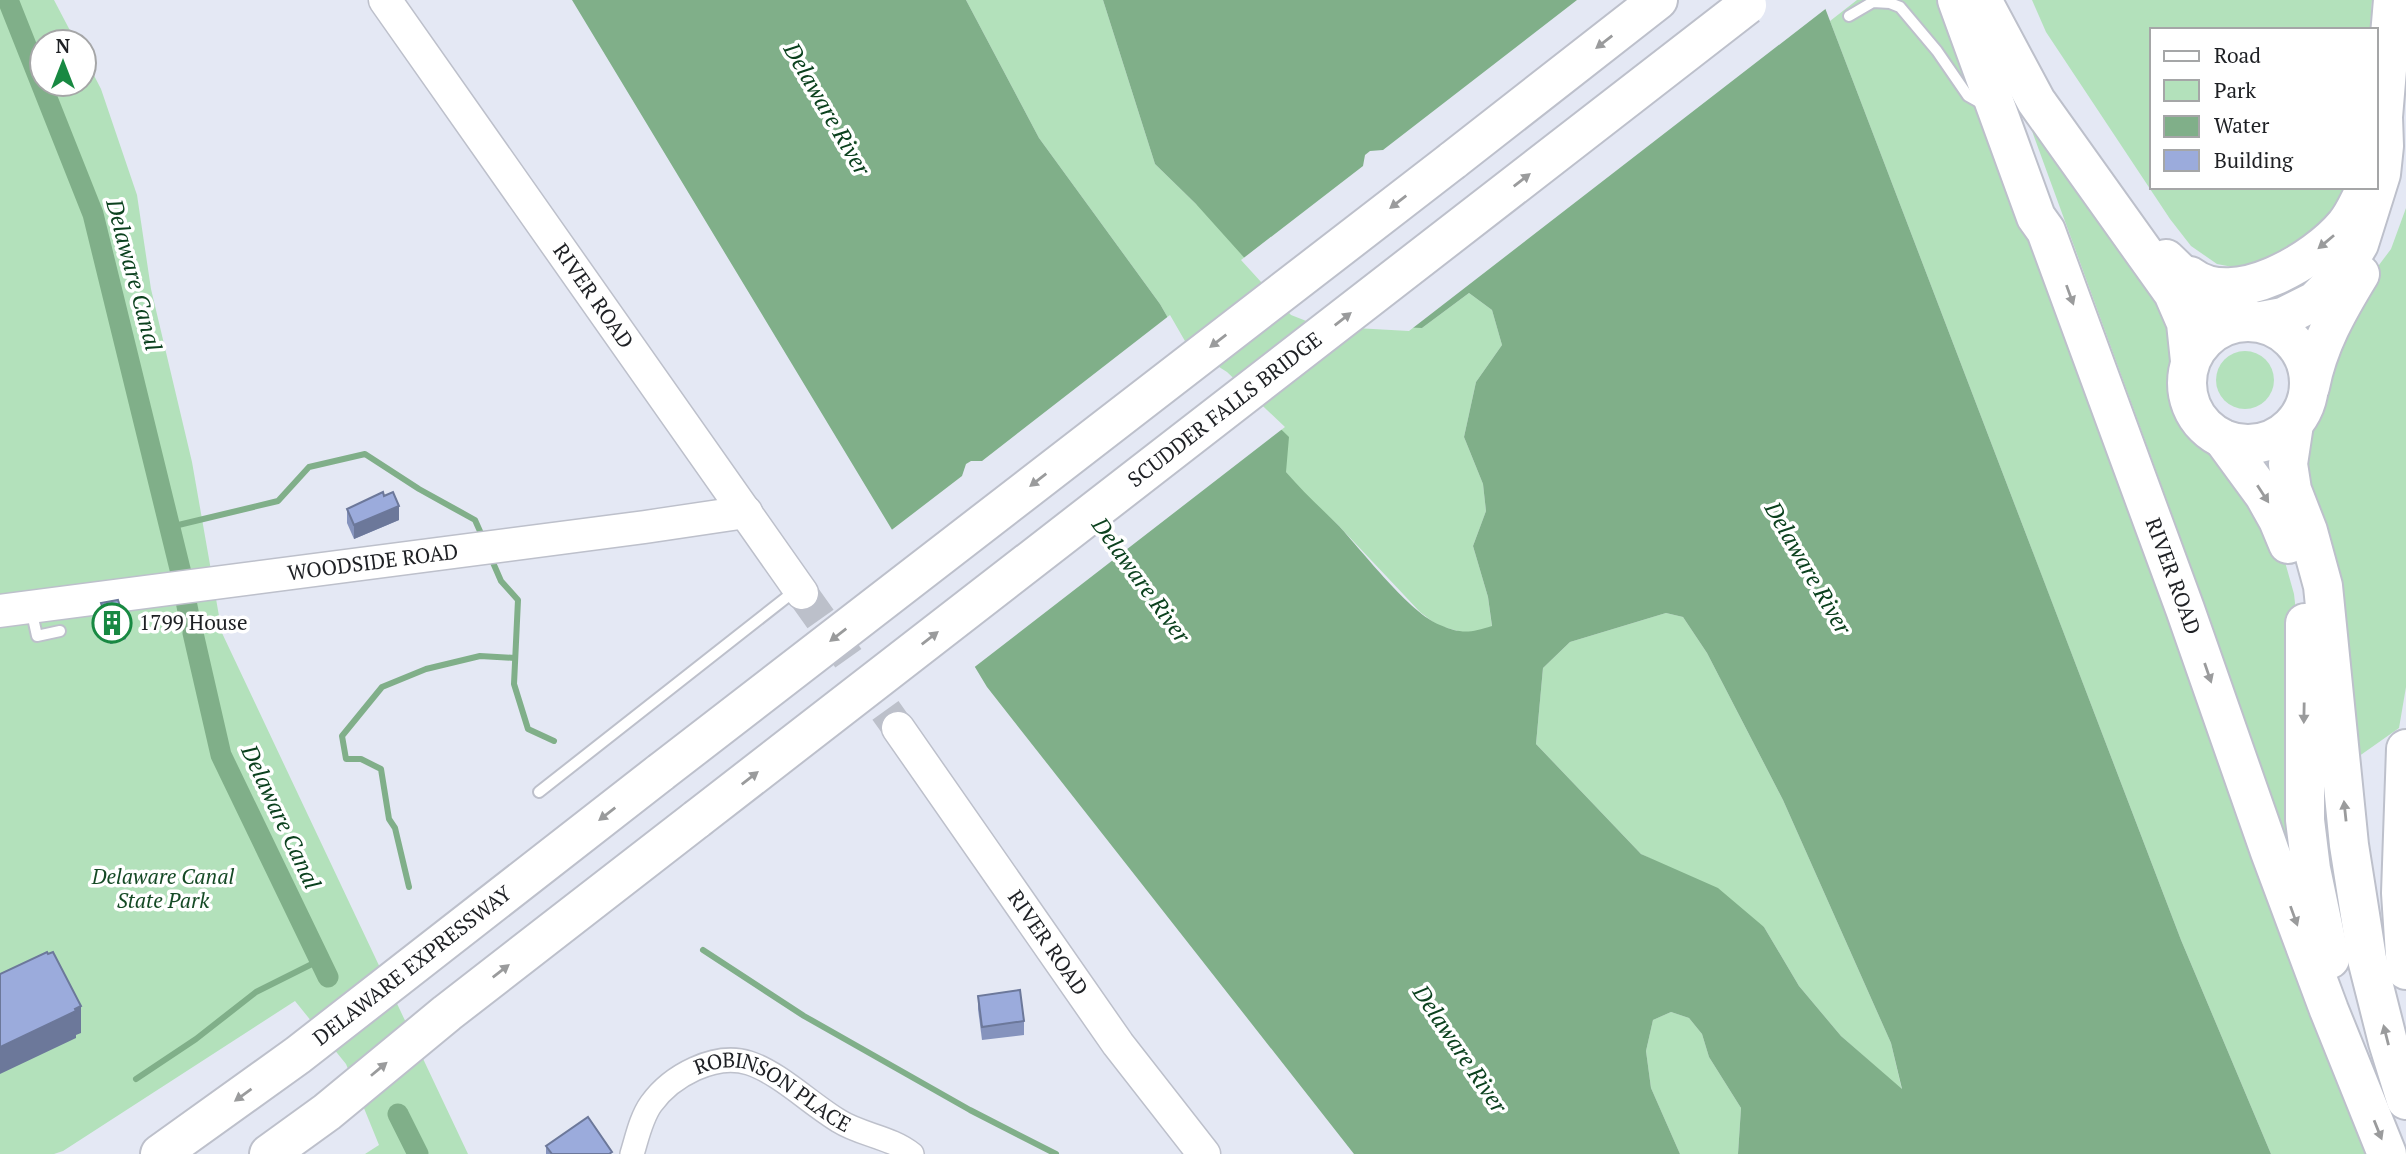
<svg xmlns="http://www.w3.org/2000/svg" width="2406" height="1154" font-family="'PT Serif',serif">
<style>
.green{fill:#b3e1bb}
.water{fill:#80af89;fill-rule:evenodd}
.pier{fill:#e4e8f4}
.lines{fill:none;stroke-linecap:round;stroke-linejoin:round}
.stream{stroke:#80af89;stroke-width:6}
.canal{stroke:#80af89;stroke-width:21}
.secondary-tunnel{stroke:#bcc0ca;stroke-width:32;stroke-dasharray:32 16;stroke-linecap:butt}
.lane-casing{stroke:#bdc0cb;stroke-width:14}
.street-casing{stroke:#bdc0cb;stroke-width:26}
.secondary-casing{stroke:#bdc0cb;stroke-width:35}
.highway-casing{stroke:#bdc0cb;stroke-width:42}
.lane{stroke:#fff;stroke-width:10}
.street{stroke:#fff;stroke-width:23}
.secondary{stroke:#fff;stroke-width:32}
.highway{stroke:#fff;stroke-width:38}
.highway-bridge-casing{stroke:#bdc0cb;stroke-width:42;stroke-linecap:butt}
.highway-bridge{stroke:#fff;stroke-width:38}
.wall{fill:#8593bd}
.shaded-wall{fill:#6c789a}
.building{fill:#9babdc;stroke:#6c789a;stroke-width:2}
.oneway{fill:#9a9b9c}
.labels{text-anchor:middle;stroke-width:7;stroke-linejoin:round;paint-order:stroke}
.street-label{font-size:21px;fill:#1e2024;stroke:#fff}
.poi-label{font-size:21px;fill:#1e2024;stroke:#fff;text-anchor:start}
.park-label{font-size:21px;font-style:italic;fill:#154a25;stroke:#fff}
.water-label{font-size:23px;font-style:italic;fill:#0b411e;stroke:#fff}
</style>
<rect width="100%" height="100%" fill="#e4e8f4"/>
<g class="green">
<polygon points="0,0 54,0 76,42 42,42 42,84 84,84 84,56 101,89 137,195 151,289 192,462 222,633 468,1154 365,1154 379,1145 346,1064 295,1001 63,1151 54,1154 0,1154"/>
<polygon points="966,0 1103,0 1155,164 1196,204 1422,328 1469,293 1492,310 1502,345 1476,382 1464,437 1483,484 1486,511 1473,546 1488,597 1492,627 1468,634 1437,625 1420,612 1338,525 1303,493 1187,351 1160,304 1039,138"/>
<polygon points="1857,0 1941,0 2021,197 2169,623 2369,1154 2271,1154 2181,940 1830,21"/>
<polygon points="2032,0 2372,0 2370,30 2152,30 2152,187 2351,187 2332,220 2291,257 2248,270 2217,264 2191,246 2170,219 2046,32"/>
<polygon points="2020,98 2164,297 2179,360 2176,376 2177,396 2185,417 2199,435 2218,452 2285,562 2294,594 2298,629 2292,874 2212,624"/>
<polygon points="2406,208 2406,687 2399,728 2355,759 2298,454 2335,337 2373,273 2391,249"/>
<circle cx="2245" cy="380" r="29"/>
<polygon points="1666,613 1683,617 1707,653 1783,800 1891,1043 1902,1090 1841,1036 1799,986 1764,927 1669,868 1641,854 1536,744 1543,668 1570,642"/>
<polygon points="1671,1012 1689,1018 1702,1034 1709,1057 1741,1108 1738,1154 1680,1154 1651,1088 1646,1051 1653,1020"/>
</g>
<path class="water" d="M 572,0 L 966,0 L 1039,138 L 1160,304 L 1187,351 L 1225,375 L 1289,437 L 1286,472 C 1303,492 1321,508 1339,526 C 1362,551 1411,614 1440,625 C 1461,634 1470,633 1492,626 L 1488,597 L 1473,546 L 1486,511 L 1483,484 L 1464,437 L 1476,382 L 1502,345 L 1492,310 L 1469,293 L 1422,328 L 1319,323 L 1293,312 L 1196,204 L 1155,164 L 1103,0 L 1822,0 L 2181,940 L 2271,1154 L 1738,1154 L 1741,1108 L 1709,1057 L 1702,1034 L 1689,1018 L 1671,1012 L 1653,1020 L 1646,1051 L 1651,1088 L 1680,1154 L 1354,1154 L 987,687 ZM 1666,613 L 1683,617 L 1707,653 L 1783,800 L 1891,1043 L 1902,1089 L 1841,1036 L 1799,986 L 1764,927 L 1718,888 L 1641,854 L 1536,744 L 1543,668 L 1570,642 Z"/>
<g class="pier">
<polygon points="1577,0 1826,0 1828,7 1409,331 1319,326 1291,315 1241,260 1363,166 1365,155 1370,151 1383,150"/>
<polygon points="1170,315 1189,348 1227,372 1285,427 972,669 889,532 962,476 966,464 971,461 982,461"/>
</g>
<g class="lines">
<g class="stream">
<polyline points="170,527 278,501 309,467 365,454 419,489 475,520 483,538"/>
<polyline points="491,558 501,581 518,600 514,684 528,729 554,741"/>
<polyline points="409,887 395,828 389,819 381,769 361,759 346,759 342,736 382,687 426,669 480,656 515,658"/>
<polyline points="703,950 804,1016 970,1110 1056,1154"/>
<polyline points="136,1079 196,1039 256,992 320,960"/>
</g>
<g class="canal">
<polyline points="8,0 93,214 181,573"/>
<polyline points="186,601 190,621"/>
<polyline points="193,633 221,755 328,977"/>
<polyline points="398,1114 418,1154"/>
</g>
<polyline class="secondary-tunnel" points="802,593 898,728"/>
<g class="lane-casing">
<g id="lane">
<polyline points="1849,16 1873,2 1890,3 1900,7 1937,51 1968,96 1984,105"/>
<polyline points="31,609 37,636 60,631"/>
<polyline points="539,792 796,590"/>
</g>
</g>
<g class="street-casing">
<g id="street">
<path id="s1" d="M 632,1154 C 637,1138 641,1118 651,1104 C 671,1076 715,1052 749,1063 C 778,1072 812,1105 839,1121 C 861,1135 891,1137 912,1154"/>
</g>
</g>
<g class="secondary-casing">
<g id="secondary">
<path id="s2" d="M 385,0 L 802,593"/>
<path id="s3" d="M 0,611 L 645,527 L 746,512"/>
<path id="s4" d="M 898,728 L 1118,1044 L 1204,1154"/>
</g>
</g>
<g class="highway-casing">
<g id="highway">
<path id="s5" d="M 1957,0 L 2036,217 L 2046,231 L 2185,609 L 2270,852 L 2329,1010 L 2387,1154"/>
<polyline points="1982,0 2036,101 2173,293 2186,323 2190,361"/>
<polyline points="1452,161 1658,0"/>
<polyline points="2166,259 2195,287 2220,306 2253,321"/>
<path d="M 2190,276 C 2234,310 2316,260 2345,225 C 2352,217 2357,206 2362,196"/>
<circle cx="2248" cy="383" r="61"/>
<polyline points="2256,322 2283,317 2315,301 2339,277 2359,244 2381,174 2384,146 2383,117 2393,0"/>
<path d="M 2310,387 C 2318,345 2338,310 2360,274"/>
<polyline points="2294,424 2288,464 2292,490 2308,531 2323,586 2349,845 2367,959 2388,1042 2406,1100"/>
<polyline points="2223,439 2264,495 2278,520 2288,544"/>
<polyline points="2305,623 2305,820 2311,869 2330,959"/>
<polyline points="2406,749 2401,893 2406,970"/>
<path id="s6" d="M 160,1154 L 298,1055 L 661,772"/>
<polyline points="269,1154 327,1112 447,1013 697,819"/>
</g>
</g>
<use href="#lane" class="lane"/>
<use href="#street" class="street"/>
<use href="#secondary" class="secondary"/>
<use href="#highway" class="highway"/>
<g class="highway-bridge-casing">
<g id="highway-bridge">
<polyline points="661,772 1452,161"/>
<path id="s7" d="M 697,819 L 1747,5"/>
</g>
</g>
<use href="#highway-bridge" class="highway-bridge"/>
</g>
<g class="wall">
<polygon points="347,509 399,520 354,539 347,523"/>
<polygon points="101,603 126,639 110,644 101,617"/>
<polygon points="978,996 1024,1021 1024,1035 982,1040 978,1009"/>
<polygon points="546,1146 612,1154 546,1154"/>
</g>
<g class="shaded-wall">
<polygon points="399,506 399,520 354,539 354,525"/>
<polygon points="126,625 126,639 110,644 110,630"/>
<polygon points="81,1006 81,1033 76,1035 76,1038 0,1074 0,1047"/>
</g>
<g class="building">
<polygon points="383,492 384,496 393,492 399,506 354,525 347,509"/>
<polygon points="118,600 126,625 110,630 101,603"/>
<polygon points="47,952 48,954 53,952 81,1006 75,1009 76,1011 0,1047 0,974"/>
<polygon points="1020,990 1024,1021 982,1027 978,996"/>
<polygon points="588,1117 612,1152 609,1154 552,1154 546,1146"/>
</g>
<defs><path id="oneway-solid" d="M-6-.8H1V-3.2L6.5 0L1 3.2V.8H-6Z" transform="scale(1.75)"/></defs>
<g class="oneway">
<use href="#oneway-solid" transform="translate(1604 42) rotate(142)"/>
<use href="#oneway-solid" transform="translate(1522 180) rotate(-38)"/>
<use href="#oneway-solid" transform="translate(1398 202) rotate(142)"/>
<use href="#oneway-solid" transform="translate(2326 242) rotate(140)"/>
<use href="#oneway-solid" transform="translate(2070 295) rotate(70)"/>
<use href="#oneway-solid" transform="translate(1343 319) rotate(-38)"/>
<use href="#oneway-solid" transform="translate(1218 341) rotate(142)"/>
<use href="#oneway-solid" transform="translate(1038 480) rotate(142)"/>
<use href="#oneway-solid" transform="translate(2263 494) rotate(57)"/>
<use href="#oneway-solid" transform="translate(838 635) rotate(142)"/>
<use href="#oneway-solid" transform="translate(930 638) rotate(-38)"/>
<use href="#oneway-solid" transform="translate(2208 673) rotate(71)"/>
<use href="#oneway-solid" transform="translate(2304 713) rotate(91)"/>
<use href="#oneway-solid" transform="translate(750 778) rotate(-38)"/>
<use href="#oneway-solid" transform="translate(2345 811) rotate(-96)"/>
<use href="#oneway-solid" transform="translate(607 814) rotate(142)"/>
<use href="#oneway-solid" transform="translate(2294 916) rotate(70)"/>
<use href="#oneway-solid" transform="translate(501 971) rotate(-38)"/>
<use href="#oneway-solid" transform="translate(2386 1035) rotate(-104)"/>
<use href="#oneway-solid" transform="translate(379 1069) rotate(-40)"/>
<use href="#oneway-solid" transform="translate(243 1095) rotate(144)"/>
<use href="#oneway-solid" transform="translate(2378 1130) rotate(68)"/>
</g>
<defs>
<g id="building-ring" transform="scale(2.0125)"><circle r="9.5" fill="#fff" stroke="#188942" stroke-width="1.5"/><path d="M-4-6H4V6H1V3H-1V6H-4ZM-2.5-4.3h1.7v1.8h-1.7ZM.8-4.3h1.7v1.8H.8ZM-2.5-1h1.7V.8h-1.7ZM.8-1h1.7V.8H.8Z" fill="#188942"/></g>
</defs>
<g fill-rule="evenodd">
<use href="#building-ring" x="112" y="623"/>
</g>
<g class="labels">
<g class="street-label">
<text dy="7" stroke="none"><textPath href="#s2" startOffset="362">RIVER ROAD</textPath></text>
<text dy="7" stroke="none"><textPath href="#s7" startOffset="668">SCUDDER FALLS BRIDGE</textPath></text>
<text dy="7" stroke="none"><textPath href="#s3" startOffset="376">WOODSIDE ROAD</textPath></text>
<text dy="7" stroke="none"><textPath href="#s5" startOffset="616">RIVER ROAD</textPath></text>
<text dy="7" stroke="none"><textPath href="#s4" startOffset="262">RIVER ROAD</textPath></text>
<text dy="7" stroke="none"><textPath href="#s6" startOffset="315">DELAWARE EXPRESSWAY</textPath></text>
<text dy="7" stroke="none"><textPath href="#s1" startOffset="198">ROBINSON PLACE</textPath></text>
</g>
<g class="poi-label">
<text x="139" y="630">1799 House</text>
</g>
<g class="park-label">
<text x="163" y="884">Delaware Canal<tspan x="163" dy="24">State Park</tspan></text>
</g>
<g class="water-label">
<text transform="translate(827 109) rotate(60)" y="8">Delaware River</text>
<text transform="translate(134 275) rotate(75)" y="8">Delaware Canal</text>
<text transform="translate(1808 568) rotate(60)" y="8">Delaware River</text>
<text transform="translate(1141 580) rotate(54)" y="8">Delaware River</text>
<text transform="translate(281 817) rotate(65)" y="8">Delaware Canal</text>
<text transform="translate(1460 1049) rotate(56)" y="8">Delaware River</text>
</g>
</g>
<rect x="2150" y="28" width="228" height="161" fill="#ffffff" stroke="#a5a6a7" stroke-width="2"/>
<rect x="2164" y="51" width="35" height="10" fill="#ffffff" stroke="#a5a6a7" stroke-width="2"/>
<text x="2214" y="63" font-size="21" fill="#1e2024">Road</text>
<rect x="2164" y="80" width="35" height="21" fill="#b3e1bb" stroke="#a5a6a7" stroke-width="2"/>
<text x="2214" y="98" font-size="21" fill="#1e2024">Park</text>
<rect x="2164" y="116" width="35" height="21" fill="#80af89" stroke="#a5a6a7" stroke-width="2"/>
<text x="2214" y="133" font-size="21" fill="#1e2024">Water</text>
<rect x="2164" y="150" width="35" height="21" fill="#9babdc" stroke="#a5a6a7" stroke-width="2"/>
<text x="2214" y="168" font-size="21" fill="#1e2024">Building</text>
<g transform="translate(63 63)"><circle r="33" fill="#ffffff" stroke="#a5a6a7" stroke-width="2"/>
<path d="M0-5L12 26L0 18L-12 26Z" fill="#188942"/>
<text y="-10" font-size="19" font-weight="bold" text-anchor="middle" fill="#1e2024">N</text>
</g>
</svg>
